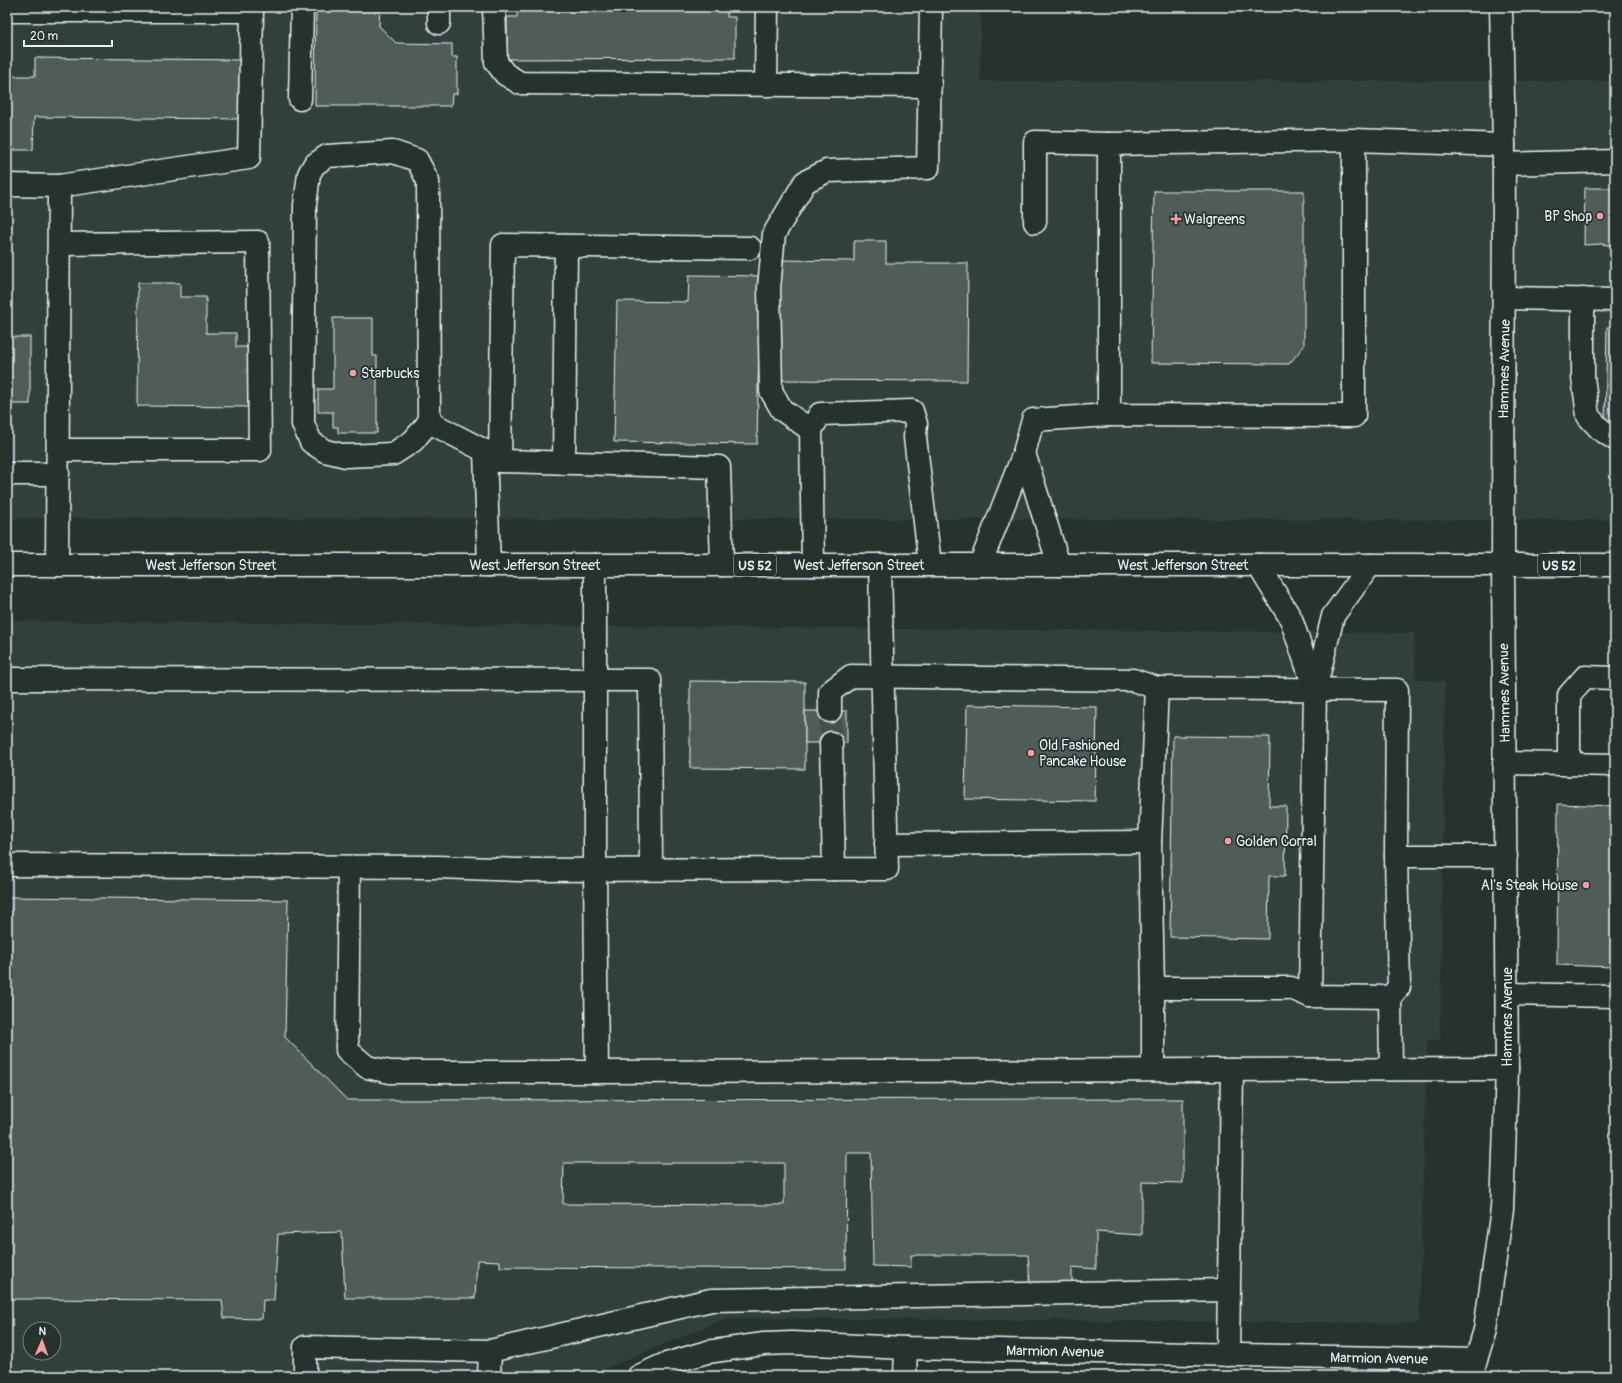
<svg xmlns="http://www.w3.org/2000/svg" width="1622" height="1383" font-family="Pangolin,sans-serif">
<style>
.built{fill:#333f3a;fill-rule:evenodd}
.building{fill:#505c59;stroke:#e8f1f8;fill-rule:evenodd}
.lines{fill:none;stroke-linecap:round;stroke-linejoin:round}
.minor-tunnel{stroke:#43504b;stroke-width:22;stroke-dasharray:22 11;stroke-linecap:butt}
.minor-casing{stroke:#e8f1f8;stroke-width:25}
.major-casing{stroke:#e8f1f8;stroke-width:25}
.minor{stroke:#26332d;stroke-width:22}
.major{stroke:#26332d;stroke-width:22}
.poi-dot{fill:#ff9aa2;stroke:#26332d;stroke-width:1.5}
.labels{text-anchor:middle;stroke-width:3.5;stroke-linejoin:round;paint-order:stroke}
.shield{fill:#26332d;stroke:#aeb8bb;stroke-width:1}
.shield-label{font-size:13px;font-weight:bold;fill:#e8f1f8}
.poi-label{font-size:14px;fill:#e8f1f8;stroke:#26332d;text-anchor:start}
.street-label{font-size:14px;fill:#e8f1f8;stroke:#26332d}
</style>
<rect width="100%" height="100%" fill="#26332d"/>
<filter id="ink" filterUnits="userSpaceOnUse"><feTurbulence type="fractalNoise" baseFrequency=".025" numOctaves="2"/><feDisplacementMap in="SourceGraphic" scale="8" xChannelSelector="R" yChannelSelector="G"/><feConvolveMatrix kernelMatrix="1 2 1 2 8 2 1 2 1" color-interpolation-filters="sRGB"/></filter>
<g filter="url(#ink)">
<g class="built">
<polygon points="7,7 981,7 980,81 1615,81 1615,520 7,518"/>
<path d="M 7,621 L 1414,633 L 1416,679 L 1445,682 L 1440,1040 L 1427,1040 L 1419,1323 L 727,1318 L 587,1376 L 7,1376 ZM 30,1329 L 54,1329 L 54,1353 L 30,1353 Z"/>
</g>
<g class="building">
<polygon points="316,7 380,7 379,26 396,43 452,44 452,57 457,57 457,94 452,94 451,106 315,106"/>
<polygon points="517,7 727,7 727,17 735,17 735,58 507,59 507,17 517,17"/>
<polygon points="35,58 247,60 247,119 34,117 33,150 7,150 7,76 35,76"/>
<polygon points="1585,188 1615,188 1615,246 1601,244 1584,245"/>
<polygon points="1154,191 1304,191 1304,346 1289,364 1151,363"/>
<polygon points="854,241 886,241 886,263 968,263 967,381 778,380 778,260 854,261"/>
<polygon points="689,275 760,276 757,444 614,442 617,301 688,302"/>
<polygon points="138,283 180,283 180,297 206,297 206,333 236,333 236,347 252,347 251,407 137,406"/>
<polygon points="333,318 373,318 373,356 377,356 377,433 338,433 338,427 333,427 333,412 318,412 318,389 333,389"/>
<polygon points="1607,327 1615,327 1615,424 1605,424"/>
<rect x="7" y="337" width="23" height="67"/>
<polygon points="690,681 805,682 805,769 690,768"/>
<polygon points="967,705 1097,707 1095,801 965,799"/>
<rect x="805" y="711" width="42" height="32"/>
<polygon points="1173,736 1270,737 1269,806 1286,806 1285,876 1269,876 1268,939 1170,937"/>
<polygon points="1558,804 1615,806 1615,967 1557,965"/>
<path d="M 7,897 L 288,900 L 285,1037 L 347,1100 L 1183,1099 L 1183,1183 L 1142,1182 L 1142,1235 L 1096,1232 L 1096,1269 L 1072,1267 L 1072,1284 L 1030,1283 L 1028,1255 L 911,1255 L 911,1267 L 873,1266 L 871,1153 L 847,1153 L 846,1269 L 500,1267 L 500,1261 L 477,1260 L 475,1298 L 345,1298 L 342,1232 L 278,1234 L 274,1300 L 263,1300 L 262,1319 L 224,1318 L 222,1300 L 7,1299 ZM 564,1163 L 784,1163 L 784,1205 L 563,1204 Z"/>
</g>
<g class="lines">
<polyline class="minor-tunnel" points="830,711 831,743"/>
<g class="minor-casing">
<g id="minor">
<polyline points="494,7 496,62 505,74 520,83 930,86"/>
<polyline points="7,11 252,11 249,158 59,186 57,565"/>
<polyline points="439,23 439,7"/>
<polyline points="766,85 767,7"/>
<polyline points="300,99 302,7"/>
<polyline points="1354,140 1354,416 1109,415 1109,144 1354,140 1504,145"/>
<polygon points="393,152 417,160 428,181 429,422 413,441 393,454 346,456 325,451 311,442 303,424 305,205 309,174 314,165 327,156"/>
<polyline points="1504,164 1615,161"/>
<polyline points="7,185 59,186"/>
<polyline points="1035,222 1035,142 1109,144"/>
<polyline points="1504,298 1615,300"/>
<polyline points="1583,299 1583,377 1588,416 1600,429 1615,439"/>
<polyline points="429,422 485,451 500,461 719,467 722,565"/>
<polyline points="811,430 782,410 771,391 769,288 774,234 805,182 827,171 928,168 931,7"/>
<polyline points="58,450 260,450 258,242 59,244"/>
<polyline points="485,451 489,565"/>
<polyline points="1024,453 1033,420 1109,415"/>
<polyline points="500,461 503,245 750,248"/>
<polyline points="564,463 566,246"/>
<polyline points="7,474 58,474"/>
<polyline points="595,565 595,869 597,1072 1507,1069"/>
<polyline points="813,565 811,430 820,414 912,411 916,424 915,437 930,565"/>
<polyline points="980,565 1024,453 1059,565"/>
<polyline points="1258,565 1291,619 1315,690"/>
<polyline points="7,679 650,680 651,869"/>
<polyline points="830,711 830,692 851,676 1133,680 1157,688"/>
<polyline points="831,743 834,869"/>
<polyline points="1504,763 1615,765"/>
<polyline points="1569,764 1569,695 1585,677 1615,678"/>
<polyline points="886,844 1150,842"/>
<polyline points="1396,856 1506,856"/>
<polyline points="7,865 437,867 519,870 887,869 880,565"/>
<polyline points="349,867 347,1050 367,1067 390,1072 597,1072"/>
<polyline points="1153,988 1150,842 1157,688 1397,690 1396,856 1399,987 1390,997 1391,1069"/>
<polyline points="1507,994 1615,996"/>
<polyline points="1310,996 1315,690 1333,616 1370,565"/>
<polyline points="1153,1070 1153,988 1291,988 1310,996 1390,997"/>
<polyline points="1228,1355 1232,1070"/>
<polyline points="305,1376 305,1347 490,1351 711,1300 1228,1290"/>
<polyline points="489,1376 490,1351"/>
<polyline points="639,1376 663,1365 707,1352 764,1344 792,1343 906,1348 1476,1360"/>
<polyline points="905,1376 906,1348"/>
<polyline points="1471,1376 1485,1330 1502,1209 1507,1069 1503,565 1504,145 1501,7"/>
</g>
</g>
<g class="major-casing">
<polyline id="major" points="7,565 1615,565"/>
</g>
<use href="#minor" class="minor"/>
<use href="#major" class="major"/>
</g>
</g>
<g class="poi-dot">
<circle cx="1600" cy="216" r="4"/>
<path d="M1174 213h4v4h4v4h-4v4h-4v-4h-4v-4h4z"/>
<circle cx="353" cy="373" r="4"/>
<circle cx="1031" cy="753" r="4"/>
<circle cx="1228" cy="841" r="4"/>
<circle cx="1586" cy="885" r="4"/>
</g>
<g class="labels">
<g class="shield">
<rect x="734" y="554" width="42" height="22" rx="3"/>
<rect x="1538" y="554" width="42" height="22" rx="3"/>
</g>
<g class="shield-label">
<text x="755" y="570">US 52</text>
<text x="1559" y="570">US 52</text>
</g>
<g class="poi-label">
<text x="1592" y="221" text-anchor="end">BP Shop</text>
<text x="1184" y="224">Walgreens</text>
<text x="361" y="378">Starbucks</text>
<text x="1039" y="750">Old Fashioned<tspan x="1039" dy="16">Pancake House</tspan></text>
<text x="1236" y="846">Golden Corral</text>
<text x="1578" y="890" text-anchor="end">Al's Steak House</text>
</g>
<g class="street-label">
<text transform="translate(1504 369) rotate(-89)" y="5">Hammes Avenue</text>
<text x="211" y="570">West Jefferson Street</text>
<text x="535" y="570">West Jefferson Street</text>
<text x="859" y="570">West Jefferson Street</text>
<text x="1183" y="570">West Jefferson Street</text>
<text transform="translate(1504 693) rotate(-91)" y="5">Hammes Avenue</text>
<text transform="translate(1507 1017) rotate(-90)" y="5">Hammes Avenue</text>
<text transform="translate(1055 1351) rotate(1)" y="5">Marmion Avenue</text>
<text transform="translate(1379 1358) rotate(1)" y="5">Marmion Avenue</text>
</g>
</g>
<rect width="1622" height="1383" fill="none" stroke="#26332d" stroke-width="24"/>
<rect x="12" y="12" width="1598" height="1359" fill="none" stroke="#e8f1f8" stroke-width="1.5" filter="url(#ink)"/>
<g transform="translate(42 1341) rotate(2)"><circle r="19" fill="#26332d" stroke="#747f7e"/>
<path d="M0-3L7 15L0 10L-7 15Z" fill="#ff9aa2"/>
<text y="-6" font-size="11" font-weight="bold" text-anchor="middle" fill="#e8f1f8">N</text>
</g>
<path d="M24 40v6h88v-6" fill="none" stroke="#e8f1f8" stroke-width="2"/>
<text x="30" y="40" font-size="12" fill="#e8f1f8" stroke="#26332d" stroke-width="3" paint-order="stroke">20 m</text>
</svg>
